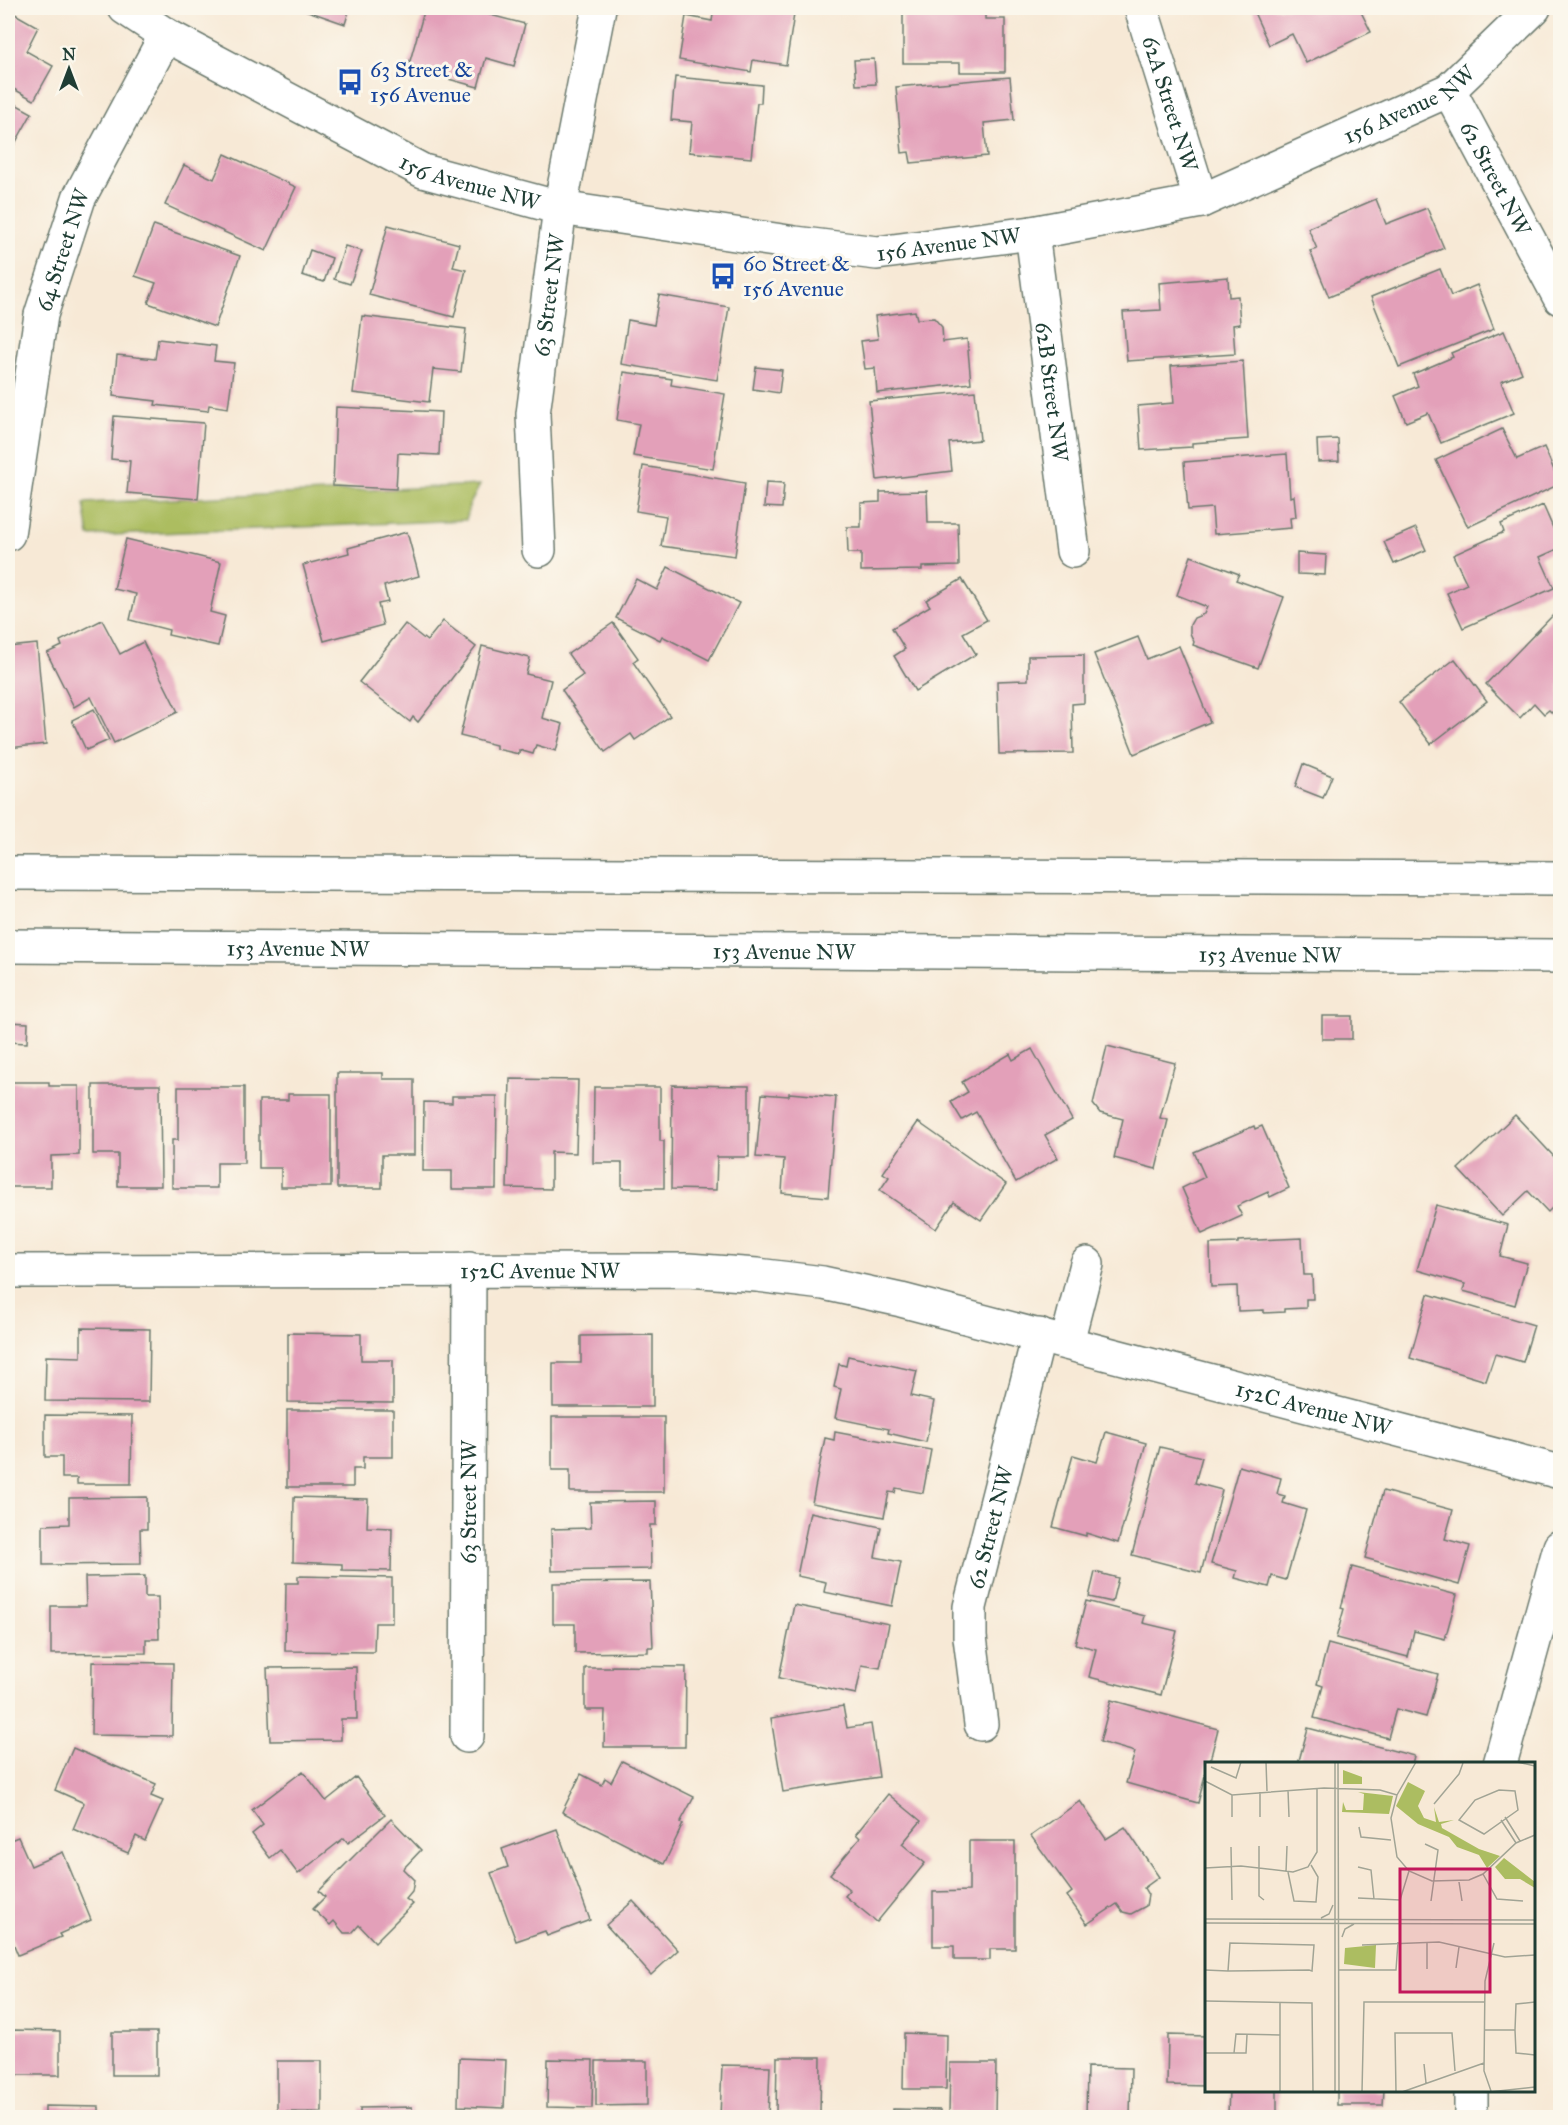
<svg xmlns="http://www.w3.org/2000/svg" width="1568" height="2125" font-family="'IM FELL Great Primer',serif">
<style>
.green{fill:#acbd61;stroke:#667d4a;stroke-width:1.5}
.building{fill:#e3a0b9}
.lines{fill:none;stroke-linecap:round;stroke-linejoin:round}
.minor-casing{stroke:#6b796d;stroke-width:36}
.major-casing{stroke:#6b796d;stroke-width:36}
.minor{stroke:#fff;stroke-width:33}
.major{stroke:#fff;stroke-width:33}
.labels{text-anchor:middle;stroke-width:6;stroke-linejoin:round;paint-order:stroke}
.transit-label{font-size:22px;fill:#164399;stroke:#fbf7ec;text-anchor:start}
.street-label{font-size:22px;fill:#1f3d34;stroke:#fbf7ec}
.inset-road{fill:none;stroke:#a1a495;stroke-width:1.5}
.view{fill:#c2185b;fill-opacity:0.15;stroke:#c2185b;stroke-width:3}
.inset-edge{fill:none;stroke:#1f3d34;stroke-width:3}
</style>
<rect width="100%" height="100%" fill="#fbf7ec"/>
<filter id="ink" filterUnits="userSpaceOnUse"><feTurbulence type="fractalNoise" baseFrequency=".0167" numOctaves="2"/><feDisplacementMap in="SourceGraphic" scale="12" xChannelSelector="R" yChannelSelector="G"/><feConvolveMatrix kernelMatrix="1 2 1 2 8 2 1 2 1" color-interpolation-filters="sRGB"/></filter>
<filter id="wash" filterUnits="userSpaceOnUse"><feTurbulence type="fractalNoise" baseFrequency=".008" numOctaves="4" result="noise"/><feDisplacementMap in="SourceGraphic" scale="24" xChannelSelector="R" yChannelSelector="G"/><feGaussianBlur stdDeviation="1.35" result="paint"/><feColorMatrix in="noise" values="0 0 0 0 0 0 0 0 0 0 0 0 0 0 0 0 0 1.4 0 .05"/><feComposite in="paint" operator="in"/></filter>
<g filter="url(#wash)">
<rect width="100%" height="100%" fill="#f7e9d6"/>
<polygon class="green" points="480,485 469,506 466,520 89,536 84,503"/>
<g id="blocks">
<g class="building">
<polygon points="302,8 350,8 345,24 302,9"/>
<polygon points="425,8 464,8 525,24 514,66 486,58 478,87 408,68"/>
<polygon points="714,8 795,8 786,65 753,60 751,72 679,60 686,16 712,21"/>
<polygon points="909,8 985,8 985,19 1005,19 1005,72 960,72 960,63 903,63 903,9"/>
<polygon points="1252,8 1359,8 1371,32 1306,63 1292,34 1269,45"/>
<polygon points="8,10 38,27 26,51 53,66 34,100 8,86"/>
<polygon points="874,59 876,84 856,85 854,60"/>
<polygon points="675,77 762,85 761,103 757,103 751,158 689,152 692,122 671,120"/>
<polygon points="1010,77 1014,120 984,123 987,156 911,163 909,152 902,153 896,87"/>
<polygon points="8,100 32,113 12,149 8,146"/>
<polygon points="225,154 296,187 266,251 165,205 184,165 214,179"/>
<polygon points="1376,199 1386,224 1427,208 1444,248 1329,297 1310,251 1317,249 1308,228"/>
<polygon points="154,225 240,256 215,327 148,303 156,283 135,276"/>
<polygon points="388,225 459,244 453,267 466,270 454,317 369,295"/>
<polygon points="345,246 362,251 350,284 334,279"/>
<polygon points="310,250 332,258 324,282 302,275"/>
<polygon points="1440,269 1451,296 1477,285 1494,329 1399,367 1371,297"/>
<polygon points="1228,277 1229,297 1238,296 1240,324 1233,325 1235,354 1127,361 1123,312 1161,310 1159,283"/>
<polygon points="659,295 729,307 717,380 621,364 628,320 654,325"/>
<polygon points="915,311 917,319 934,318 942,327 943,342 967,339 971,383 877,393 875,368 865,369 861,341 878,339 875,316"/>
<polygon points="362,316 466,329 461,372 433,369 429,402 353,393"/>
<polygon points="1504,331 1522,373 1501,382 1514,413 1441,443 1428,413 1406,422 1395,396 1418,386 1413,374 1453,357 1451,353"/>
<polygon points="158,339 216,346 214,361 234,363 228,408 209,405 208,411 155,405 156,401 113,396 117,355 155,359"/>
<polygon points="1243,361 1248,439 1192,443 1192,447 1141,450 1138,406 1174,403 1171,366"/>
<polygon points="756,367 782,370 779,393 753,389"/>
<polygon points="624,372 672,379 671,385 725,394 713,469 633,456 639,424 617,420"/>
<polygon points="975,391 980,440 949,443 952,471 877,480 869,401"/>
<polygon points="336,407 441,412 439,455 398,453 396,489 333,486"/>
<polygon points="114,416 204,423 198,499 127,493 130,461 111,459"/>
<polygon points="1502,429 1517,459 1544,447 1560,484 1468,527 1436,460"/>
<polygon points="1338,439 1339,461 1318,462 1317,440"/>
<polygon points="1287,454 1290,497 1294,496 1296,517 1290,518 1291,528 1214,534 1212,508 1188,510 1184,462"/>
<polygon points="643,466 745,483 735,556 661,546 666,516 636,511"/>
<polygon points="766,482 784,483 782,508 764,507"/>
<polygon points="927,491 928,523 958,523 959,566 922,567 922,570 861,571 861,553 848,553 847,527 861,527 861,503 880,502 880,492"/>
<polygon points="1543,505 1560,544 1560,548 1540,557 1554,588 1463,628 1447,593 1467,584 1453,555 1504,532 1501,524"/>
<polygon points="1416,528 1426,550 1394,564 1384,542"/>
<polygon points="407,532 419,576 384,586 388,602 378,604 383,625 324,641 303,565 349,553 348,548"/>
<polygon points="126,539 221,562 210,612 225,616 218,646 168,635 169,630 130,620 136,594 114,589"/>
<polygon points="1297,553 1326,555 1325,575 1297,574"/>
<polygon points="1191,556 1239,574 1236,580 1284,597 1258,668 1193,645 1194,642 1190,633 1190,625 1194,618 1204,614 1207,607 1177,595"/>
<polygon points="668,567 739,603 709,660 662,636 660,640 616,618 636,579 657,590"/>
<polygon points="962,579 987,620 963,633 976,654 915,691 894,656 905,649 892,628 930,606 926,600"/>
<polygon points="1560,608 1560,715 1557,718 1549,710 1544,714 1534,703 1520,718 1486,684"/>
<polygon points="102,620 120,654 143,642 178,712 114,743 91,697 74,707 47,653 62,646 60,641"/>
<polygon points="443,621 476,647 418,722 413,717 410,722 359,682 405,624 427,641"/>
<polygon points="613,623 638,658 633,662 670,716 635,740 631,734 605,752 562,690 583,675 568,654"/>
<polygon points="1138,637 1147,659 1179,646 1210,722 1134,754 1094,654"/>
<polygon points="37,644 46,744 8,748 8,647"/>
<polygon points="482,646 530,658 526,674 551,680 542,718 563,724 556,751 536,745 533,754 519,750 519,754 496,749 496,745 460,736"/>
<polygon points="1084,655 1084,703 1072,704 1073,753 999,754 997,681 1028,680 1028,656"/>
<polygon points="1455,659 1487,701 1431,744 1399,702"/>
<polygon points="94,709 109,740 86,750 72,720"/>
<polygon points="1303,764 1332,776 1323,798 1295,787"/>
<rect x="1322" y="1016" width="30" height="23"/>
<polygon points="8,1022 28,1023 27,1043 8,1042"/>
<polygon points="1107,1046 1175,1063 1160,1118 1168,1120 1156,1169 1114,1158 1123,1119 1100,1113 1093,1104"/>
<polygon points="1032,1049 1072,1120 1045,1135 1058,1158 1016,1182 976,1112 962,1120 951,1102 968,1092 962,1082 1010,1054 1013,1060"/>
<polygon points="337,1073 383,1073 383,1079 414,1079 414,1155 382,1155 382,1188 337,1188"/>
<polygon points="510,1079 578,1080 576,1153 551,1152 551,1189 507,1188"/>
<polygon points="8,1082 49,1082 49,1086 79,1086 79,1155 51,1156 51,1187 8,1187"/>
<polygon points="93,1085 160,1085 161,1186 118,1186 118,1154 93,1154"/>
<polygon points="672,1085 749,1086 749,1157 717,1157 716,1190 671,1189"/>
<polygon points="178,1087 244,1087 244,1163 217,1163 217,1188 172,1188 172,1140 178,1140"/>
<polygon points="594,1087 660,1087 660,1141 664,1141 664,1188 622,1188 622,1163 593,1163"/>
<polygon points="789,1093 836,1097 828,1197 782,1193 784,1159 756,1157 762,1094 789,1096"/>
<polygon points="288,1094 331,1094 331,1187 281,1187 281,1168 259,1168 259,1100 288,1100"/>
<polygon points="452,1096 497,1096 496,1189 452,1189 452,1171 423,1171 424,1102 452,1103"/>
<polygon points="1515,1115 1560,1163 1560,1200 1548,1212 1528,1191 1502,1216 1458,1169"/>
<polygon points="918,1122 1006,1184 981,1220 954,1202 936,1229 880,1190 889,1177 883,1173"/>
<polygon points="1254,1126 1255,1129 1262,1126 1289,1188 1270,1197 1268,1192 1237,1206 1242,1216 1202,1234 1182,1188 1205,1177 1194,1152"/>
<polygon points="1436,1205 1508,1225 1500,1256 1527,1263 1515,1305 1463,1291 1465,1284 1417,1270"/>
<polygon points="1302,1238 1304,1275 1312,1275 1313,1299 1306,1299 1306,1308 1284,1309 1284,1312 1264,1313 1264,1310 1238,1311 1237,1286 1211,1287 1210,1244 1238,1243 1238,1241"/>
<polygon points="1428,1294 1534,1325 1523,1362 1495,1354 1486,1381 1410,1358"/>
<polygon points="81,1328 150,1329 149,1402 45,1401 46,1356 81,1357"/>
<polygon points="288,1333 361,1334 361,1360 393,1360 393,1403 288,1402"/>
<polygon points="653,1335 653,1407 553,1407 553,1363 581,1363 581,1336"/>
<polygon points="848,1356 917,1371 911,1396 934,1401 926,1442 888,1433 889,1429 835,1418 841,1389 834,1387 839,1364 846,1366"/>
<polygon points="287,1410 393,1410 393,1457 363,1457 363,1469 353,1469 353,1487 287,1487"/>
<polygon points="45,1415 132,1416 131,1484 77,1484 77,1478 62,1478 62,1457 45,1457"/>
<polygon points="552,1417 664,1417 664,1492 570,1492 570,1470 552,1470"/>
<polygon points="835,1432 931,1450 923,1493 896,1488 895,1493 889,1492 884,1517 812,1503 825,1438 834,1440"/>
<polygon points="1106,1432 1146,1443 1118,1543 1086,1533 1086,1536 1053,1527 1073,1455 1097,1462"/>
<polygon points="1160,1447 1202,1457 1195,1483 1222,1490 1201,1573 1132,1555"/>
<polygon points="1239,1466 1281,1478 1277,1494 1285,1496 1283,1503 1306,1510 1286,1580 1272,1576 1269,1587 1235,1578 1237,1571 1211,1564"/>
<polygon points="1383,1491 1453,1510 1445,1539 1470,1546 1459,1585 1365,1558"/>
<polygon points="147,1497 147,1529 140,1529 141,1564 43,1565 43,1525 69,1524 69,1498"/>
<polygon points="294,1497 368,1499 367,1527 392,1528 391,1571 342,1570 342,1564 293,1562"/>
<polygon points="656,1501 656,1525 650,1525 651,1569 552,1571 551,1529 591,1528 590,1502"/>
<polygon points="810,1512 881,1527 875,1557 901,1562 892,1606 824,1592 826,1582 797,1576"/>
<polygon points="1352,1567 1457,1595 1445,1639 1414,1631 1408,1657 1336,1638 1344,1609 1341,1608"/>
<polygon points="1095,1572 1118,1578 1112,1602 1089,1597"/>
<polygon points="145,1576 145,1597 158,1597 159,1639 146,1639 146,1653 51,1654 51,1606 86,1606 85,1577"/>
<polygon points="298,1576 392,1578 392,1623 375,1623 374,1652 285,1651 286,1583 298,1583"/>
<polygon points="650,1582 653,1647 648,1647 648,1652 575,1653 575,1624 553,1624 553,1583"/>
<polygon points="1086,1601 1145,1616 1143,1623 1177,1631 1161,1695 1089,1677 1096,1649 1075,1644"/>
<polygon points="794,1605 889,1624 880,1668 862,1665 856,1694 779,1678"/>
<polygon points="1328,1644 1438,1674 1426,1717 1396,1709 1388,1738 1314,1718 1323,1686 1317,1684"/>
<polygon points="92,1662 173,1663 172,1736 91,1735"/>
<polygon points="612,1666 686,1667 685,1747 604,1747 605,1710 585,1710 585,1668 612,1668"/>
<polygon points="356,1667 357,1719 341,1719 341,1740 270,1741 267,1668"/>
<polygon points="1111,1700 1218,1729 1209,1764 1206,1764 1206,1771 1198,1803 1126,1783 1135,1752 1100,1742"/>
<polygon points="843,1706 847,1728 871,1724 879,1777 783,1792 771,1718"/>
<polygon points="1308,1728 1414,1756 1412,1764 1298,1764"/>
<polygon points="73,1748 156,1784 151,1796 163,1801 145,1841 136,1836 128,1853 73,1829 84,1803 55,1790"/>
<polygon points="622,1761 694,1797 680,1823 683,1824 664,1864 562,1812 581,1774 602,1785 605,1778 611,1782"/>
<polygon points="303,1771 326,1801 356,1777 385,1815 348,1843 344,1838 298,1874 280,1850 270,1858 252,1834 263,1825 252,1810"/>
<polygon points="888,1794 921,1821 902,1844 925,1863 877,1922 845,1896 850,1890 830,1874 860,1838 856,1834"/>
<polygon points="1080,1801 1106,1839 1125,1827 1159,1877 1144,1888 1148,1895 1146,1906 1131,1914 1123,1912 1117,1904 1087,1924 1067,1896 1072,1892 1031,1836"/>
<polygon points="391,1819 421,1850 403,1869 414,1880 412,1892 406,1899 413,1904 375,1942 359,1925 352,1933 344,1933 334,1921 330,1925 313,1909 325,1897 319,1891"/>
<polygon points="557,1829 590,1920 547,1936 545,1931 516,1941 491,1873 508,1867 502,1849"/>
<polygon points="18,1837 31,1866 63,1852 91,1920 59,1934 61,1937 18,1955 8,1930 8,1841"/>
<polygon points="969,1841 1015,1841 1015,1949 990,1949 990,1960 954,1960 954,1946 933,1946 933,1892 969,1891"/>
<polygon points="633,1901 678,1950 651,1975 606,1925"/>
<polygon points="12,2030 60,2031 60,2075 11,2075"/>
<rect x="112" y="2032" width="45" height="43"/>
<polygon points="904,2033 947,2035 946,2089 903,2089"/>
<polygon points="1168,2035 1206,2036 1206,2086 1167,2085"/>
<polygon points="777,2057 821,2057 820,2113 776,2113"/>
<polygon points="459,2058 506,2060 504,2108 458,2106"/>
<polygon points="548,2059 593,2060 592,2108 547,2107"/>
<rect x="277" y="2061" width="45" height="51"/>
<polygon points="596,2061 647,2061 647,2105 596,2106"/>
<polygon points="950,2063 996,2063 995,2114 949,2113"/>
<polygon points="722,2065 770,2066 768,2118 720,2118"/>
<polygon points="1087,2067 1131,2068 1130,2118 1086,2118"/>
<polygon points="1229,2090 1277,2090 1277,2115 1228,2114"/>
<polygon points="1337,2090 1384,2090 1383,2105 1337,2105"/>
<polygon points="45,2106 99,2107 99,2118 45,2118"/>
<polygon points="412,2107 412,2118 360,2118 360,2108"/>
<polygon points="893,2109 940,2110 940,2118 893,2118"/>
</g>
</g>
</g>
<g filter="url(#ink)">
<use href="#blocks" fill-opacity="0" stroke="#6b796d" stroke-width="1.5"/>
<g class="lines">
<g class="minor-casing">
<g id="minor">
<path id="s1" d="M 125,8 L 166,35 L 423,171 L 560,208 L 795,243 L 877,253 L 1032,233 L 1201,201 L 1449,90 L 1534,8"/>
<path id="s2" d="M 1141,8 L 1201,201"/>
<path id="s3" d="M 1449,90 L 1560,298"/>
<path id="s4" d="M 1032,233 L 1073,551"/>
<path id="s5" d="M 8,534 L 41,315 L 79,198 L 166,35"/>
<path id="s6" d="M 539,550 L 533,414 L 560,208 L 599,8"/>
<path id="s7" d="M 8,1271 L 688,1270 L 757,1275 L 823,1283 L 901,1300 L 1560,1472"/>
<polyline points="1067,1342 1087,1264"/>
<path id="s8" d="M 981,1724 L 970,1637 L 970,1607 L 1039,1335"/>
<path id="s9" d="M 467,1736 L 469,1269"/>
<polyline points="1500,1764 1560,1547"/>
<polyline points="1471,2118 1471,2090"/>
</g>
</g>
<g class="major-casing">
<g id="major">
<polyline points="8,873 1560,878"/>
<path id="s10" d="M 8,946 L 1560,956"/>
</g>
</g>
<use href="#minor" class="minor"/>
<use href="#major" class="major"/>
</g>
</g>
<defs>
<g id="bus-bare" transform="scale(2.07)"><path d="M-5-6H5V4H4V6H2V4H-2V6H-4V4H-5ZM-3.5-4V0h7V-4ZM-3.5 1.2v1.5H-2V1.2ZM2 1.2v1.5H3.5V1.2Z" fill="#1a4fb4" stroke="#fbf7ec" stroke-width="2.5" paint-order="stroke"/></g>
</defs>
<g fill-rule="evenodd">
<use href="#bus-bare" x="350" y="82"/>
<use href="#bus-bare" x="723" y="276"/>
</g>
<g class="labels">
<g class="transit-label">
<text x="370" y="77">63 Street &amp;<tspan x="370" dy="25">156 Avenue</tspan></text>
<text x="743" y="271">60 Street &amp;<tspan x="743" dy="25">156 Avenue</tspan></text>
</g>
<g class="street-label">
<text dy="8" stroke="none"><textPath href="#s1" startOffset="1360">156 Avenue NW</textPath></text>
<text dy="8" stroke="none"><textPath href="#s2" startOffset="100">62A Street NW</textPath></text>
<text dy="8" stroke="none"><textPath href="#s3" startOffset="100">62 Street NW</textPath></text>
<text dy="8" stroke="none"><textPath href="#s1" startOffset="388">156 Avenue NW</textPath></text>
<text dy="8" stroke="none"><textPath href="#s1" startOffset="874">156 Avenue NW</textPath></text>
<text dy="8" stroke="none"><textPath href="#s5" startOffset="290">64 Street NW</textPath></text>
<text dy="8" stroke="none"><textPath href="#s6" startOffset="256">63 Street NW</textPath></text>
<text dy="8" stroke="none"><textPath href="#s4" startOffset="160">62B Street NW</textPath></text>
<text dy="8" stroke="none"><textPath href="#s10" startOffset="290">153 Avenue NW</textPath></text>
<text dy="8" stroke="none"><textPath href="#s10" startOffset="776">153 Avenue NW</textPath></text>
<text dy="8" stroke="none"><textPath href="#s10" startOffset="1262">153 Avenue NW</textPath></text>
<text dy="8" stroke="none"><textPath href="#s7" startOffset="532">152C Avenue NW</textPath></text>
<text dy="8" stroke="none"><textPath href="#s7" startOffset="1322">152C Avenue NW</textPath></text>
<text dy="8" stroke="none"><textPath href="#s9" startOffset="234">63 Street NW</textPath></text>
<text dy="8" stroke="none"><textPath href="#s8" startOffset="200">62 Street NW</textPath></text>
</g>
</g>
<g transform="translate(1205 1762)">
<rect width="330" height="330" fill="#f7e9d6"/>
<path d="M 138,8 L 157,15 L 157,22 L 138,22 ZM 203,20 L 220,29 L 213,44 L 219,56 L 231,60 L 229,45 L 234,60 L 249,58 L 236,62 L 237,66 L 274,87 L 295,94 L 282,106 L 274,93 L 252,85 L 244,75 L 213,62 L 191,44 ZM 153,30 L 188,34 L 184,52 L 137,50 L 138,40 L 141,48 L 158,48 L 159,32 ZM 299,96 L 330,120 L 330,126 L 315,117 L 300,117 L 290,105 ZM 171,183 L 170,206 L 139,202 L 140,186 Z" fill="#acbd61"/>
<path class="inset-road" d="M 61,0 L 62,29M 130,0 L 130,330M 133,0 L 134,330M 211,0 L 192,33 L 186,56 L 192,95 L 204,109 L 227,119 L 264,118 L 278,112 L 311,81 L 330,73M 312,0 L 330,4M 6,5 L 31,16 L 36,0M 0,19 L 27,33 L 119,26 L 175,28 L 192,33M 83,28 L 84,55M 294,28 L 310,29 L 313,48 L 279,72 L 254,58 L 270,38 ZM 27,33 L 27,55M 229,42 L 254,12 L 258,1M 55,55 L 55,30M 300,55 L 315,79M 296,58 L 311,81M 154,65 L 156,75 L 186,78M 220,82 L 233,88 L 226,139M 54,84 L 54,134 L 59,138M 26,85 L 27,138M 153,105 L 166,108 L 169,137M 0,106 L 36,104 L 88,110 L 103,105 L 112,90 L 112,26M 81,110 L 82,84M 83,110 L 89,139 L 111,140 L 113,115 L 106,103M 278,112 L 292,137 L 318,139M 254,120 L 257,139M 153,136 L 195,138 L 204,109M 116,156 L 124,152 L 128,143M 0,157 L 330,158M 0,161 L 330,162M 137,175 L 140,167 L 149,162M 157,183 L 234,180 L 300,195 L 330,193M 251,206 L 254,185M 222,207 L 222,180M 0,208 L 23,209 L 104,208 L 107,209 L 109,183 L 25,181 L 23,209M 134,208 L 191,208 L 193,180M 0,239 L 107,241 L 108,330M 75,240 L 75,330M 330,240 L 311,242 L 310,268 L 311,291 L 330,293M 280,268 L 310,268M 0,291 L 41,291 L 42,273M 29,291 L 31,272 L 75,273M 219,302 L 221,321M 286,329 L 279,309 L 280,219 L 289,181M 157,330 L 159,240 L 280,240M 191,330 L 190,271 L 247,271 L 250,309M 197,330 L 279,301M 284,330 L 330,325"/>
<path class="view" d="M 195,107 L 285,107 L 285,230 L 195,230 Z"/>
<rect width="330" height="330" class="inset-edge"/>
</g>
<rect width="1568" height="2125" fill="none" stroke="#fbf7ec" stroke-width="30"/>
<g transform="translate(69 69)" stroke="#fbf7ec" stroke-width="4.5" paint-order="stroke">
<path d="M0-4.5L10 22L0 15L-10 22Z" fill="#1f3d34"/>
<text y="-9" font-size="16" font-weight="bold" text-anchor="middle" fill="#1f3d34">N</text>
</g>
</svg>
